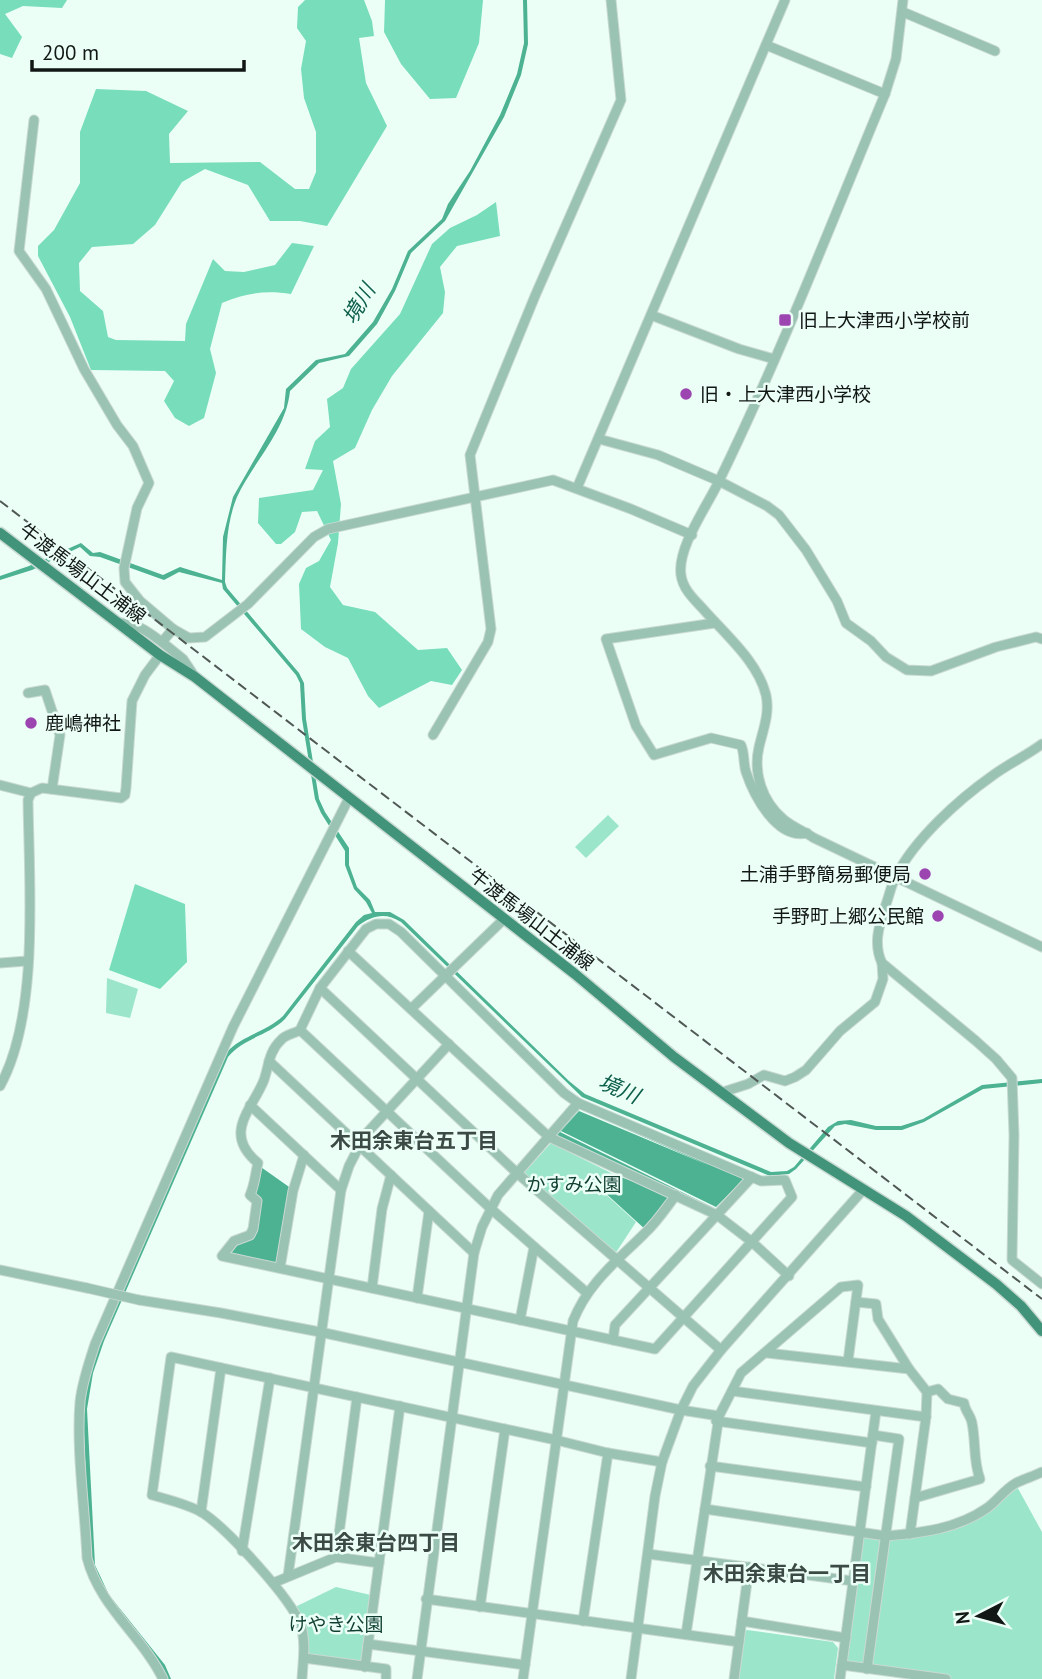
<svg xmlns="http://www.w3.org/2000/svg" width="1042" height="1679" font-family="'PT Sans','Noto Sans JP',sans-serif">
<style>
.green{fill:#9be6cb}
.forest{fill:#78ddbb}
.water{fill:#4cb292;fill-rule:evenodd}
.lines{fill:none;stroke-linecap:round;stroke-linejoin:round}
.minor-casing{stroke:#c9dad3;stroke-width:11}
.major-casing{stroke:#c9dad3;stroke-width:13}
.minor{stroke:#9bc3b4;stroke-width:9}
.major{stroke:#41947a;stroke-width:10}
.rail{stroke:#4f5855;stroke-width:2;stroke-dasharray:10 5;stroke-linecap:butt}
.minor-bridge-casing{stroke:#c9dad3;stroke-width:11;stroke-linecap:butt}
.minor-bridge{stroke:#9bc3b4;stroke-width:9}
.poi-dot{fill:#9c44b0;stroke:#ecfff7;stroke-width:2.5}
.labels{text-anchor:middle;stroke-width:5;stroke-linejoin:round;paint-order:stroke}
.poi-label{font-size:19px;fill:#111715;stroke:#ecfff7;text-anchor:start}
.street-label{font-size:19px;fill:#111715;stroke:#ecfff7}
.park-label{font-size:19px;fill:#103e30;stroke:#ecfff7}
.water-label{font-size:21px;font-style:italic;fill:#0e604b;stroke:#ecfff7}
.neighbourhood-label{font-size:21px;font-weight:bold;fill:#3b4a44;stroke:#ecfff7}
</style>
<rect width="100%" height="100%" fill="#ecfff7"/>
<g class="green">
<polygon points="608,815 619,826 586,858 575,847"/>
<polygon points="107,978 138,989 130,1018 106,1013"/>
<polygon points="551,1143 613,1174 601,1190 636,1222 615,1254 523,1174"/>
<polygon points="1015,1483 1042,1532 1042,1679 946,1679 842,1665 860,1531 886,1536 970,1518"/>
<polygon points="336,1587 375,1596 365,1667 304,1658 293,1608"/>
<polygon points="747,1630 833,1642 838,1648 834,1679 737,1679 743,1632"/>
</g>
<g class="forest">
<polygon points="0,0 67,0 62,8 23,6 5,14 22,37 12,58 0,54"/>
<path d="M 305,0 L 364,0 L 372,21 L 374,36 L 359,38 L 366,83 L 387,126 L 327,226 L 300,221 L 270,221 L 248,185 L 205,169 L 182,182 L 155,225 L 133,244 L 92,247 L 79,263 L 80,291 L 103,311 L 108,337 L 116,340 L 185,341 L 186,324 L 213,259 L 225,271 L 244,272 L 275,265 L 292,243 L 314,246 L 291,294 C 265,290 246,293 222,303 L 210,349 L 216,373 L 204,418 L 189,426 L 175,418 L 164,401 L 174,381 L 165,371 L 91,370 L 70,317 L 38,256 L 38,246 L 54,230 L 80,183 L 80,132 L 96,89 L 146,91 L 188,111 L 169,134 L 170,163 L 260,162 L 295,189 L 309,189 L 316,172 L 316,132 L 304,98 L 301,69 L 306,41 L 297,28 L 298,7 Z"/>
<polygon points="385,0 483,0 479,43 456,98 430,99 401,64 384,32"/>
<polygon points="496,202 500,236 457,246 440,267 445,292 443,313 392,376 372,410 355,448 333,461 341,504 338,543 330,587 343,605 375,612 418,650 447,648 462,670 452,685 431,681 379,708 368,696 348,658 325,647 301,629 299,584 306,568 319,561 331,540 317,511 302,512 295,532 281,544 276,544 258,523 259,498 313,490 323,470 305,469 315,441 330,427 327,399 343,388 351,369 400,314 432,244 450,228 477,215"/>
<polygon points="135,884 185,904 187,962 160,989 109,970"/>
</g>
<g class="water">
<path d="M 523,0 L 527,0 L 528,44 L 521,75 L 504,117 L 445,221 L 411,253 L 395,291 L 377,324 L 349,356 L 319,363 L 290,391 C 286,431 254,461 237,497 C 226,523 226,554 225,582 L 227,588 L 299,673 L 304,683 L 306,719 L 319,799 L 325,812 L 349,848 L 349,865 L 357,887 L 370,900 L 375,912 L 390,912 L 404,920 L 569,1081 L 585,1094 L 771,1172 L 787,1171 L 794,1167 L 828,1127 L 838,1121 L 851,1120 L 876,1126 L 901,1126 L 923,1119 L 982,1085 L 1042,1079 L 1042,1083 L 983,1089 L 924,1122 L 902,1130 L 876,1130 L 845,1124 L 835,1126 L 796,1169 L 789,1174 L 770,1176 L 582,1097 L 401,922 C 386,912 372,915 358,926 L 285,1019 C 268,1036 243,1038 228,1057 L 104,1341 L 93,1373 L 87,1409 L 95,1565 L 109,1595 L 165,1665 L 171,1679 L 167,1679 L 161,1666 L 105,1596 L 89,1553 L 83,1409 L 85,1389 L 95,1354 L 225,1054 C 241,1035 265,1033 283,1016 L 356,922 L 364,915 L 372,913 L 366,902 L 354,889 L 345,865 L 345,851 L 321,813 L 315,799 L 302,719 L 300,683 L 296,675 L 223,589 L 222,583 L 179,572 L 164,580 L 100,557 L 90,556 L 80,547 L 32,570 L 0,580 L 0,576 L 29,566 L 81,543 L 93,553 L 100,552 L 163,575 L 180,567 L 222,580 L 223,537 L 233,497 L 284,408 L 286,389 L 316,360 L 345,354 L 373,322 L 392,289 L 408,251 L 442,219 L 448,204 L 470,171 L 500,115 L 517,74 L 524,43 Z"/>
<path d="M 578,1106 L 750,1177 L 716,1213 L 551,1136 ZM 580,1109 L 710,1166 L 579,1111 L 561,1131 L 716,1207 L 742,1181 L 716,1209 L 560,1132 Z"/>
<polygon points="258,1165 292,1189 278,1266 224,1255 255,1229 252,1194"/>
<polygon points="615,1175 674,1196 646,1230 602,1190"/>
</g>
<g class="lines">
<g class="minor-casing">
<g id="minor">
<path d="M 903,0 L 896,59 L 885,94 C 831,224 780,356 718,483 C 706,508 677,548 681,575 C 683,590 695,600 704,610 C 726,635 758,662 766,695 C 770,713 763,730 759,747 C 753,773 762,801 783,819 C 792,827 804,831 814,838 L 1042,947"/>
<polyline points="903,12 995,51"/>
<polyline points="766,45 885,94"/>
<polyline points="34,120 19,251 46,289 84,369 117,425 133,446 149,483 137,508 124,568 125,582 140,601 173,629 189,638 205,637 248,604 314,537 328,529 553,480 631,509 692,535"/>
<polyline points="651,315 739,349 774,359"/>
<polyline points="599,439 658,455 719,481 767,506 779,515 806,550 837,601 846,623 871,641 886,657 907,670 931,671 996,647 1036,637 1042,639"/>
<polyline points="577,488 785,0"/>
<path d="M 121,623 C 139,624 148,632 162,642 L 173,629"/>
<path d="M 715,623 L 606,639 L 636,726 L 654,755 L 711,738 L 741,745 C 745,754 743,763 746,772 C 754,796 777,840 807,833"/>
<polyline points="162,642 183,659 195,677"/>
<polyline points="28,693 45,690 60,735 52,789"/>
<polyline points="433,735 488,642 491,629 470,455 535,296 621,100 611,0"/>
<path d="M 1042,744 C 1026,756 1008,764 992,776 C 958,800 915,839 896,876 C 891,885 889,897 885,907 C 879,926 873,944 882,963 L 976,1041 L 996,1059 L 1012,1078 L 1014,1135 L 1012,1260 L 1042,1284"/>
<polyline points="0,785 31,793 42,788 121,798 125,795 126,788 132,701 145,675 160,655"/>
<path d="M 376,924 L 389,924 L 401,932 L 564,1093 L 578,1103 L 761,1181 L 785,1180 L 792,1197 L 655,1349 L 222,1256 L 234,1241 L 250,1235 L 253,1229 L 257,1201 L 250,1195 C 255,1184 255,1174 258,1163 C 222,1133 252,1110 264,1080 C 269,1065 269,1051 281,1040 C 286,1034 294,1034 300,1030 L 320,988 L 366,929 Z"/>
<polyline points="348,951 549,1137 717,1215 752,1242 789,1276"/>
<polyline points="0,963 27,961"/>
<polyline points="320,988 517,1173 721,1350"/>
<polyline points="411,1009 504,919"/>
<polyline points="300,1030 490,1208 587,1293"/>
<polyline points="269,1061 474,1253"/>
<path d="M 0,1086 C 40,1014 29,882 28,800 L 31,793"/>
<polyline points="723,1092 748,1084 764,1075 785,1081 795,1077 806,1070 840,1031 875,1002 883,979 882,963"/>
<polyline points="250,1105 341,1190"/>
<polyline points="280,1268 293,1191 304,1155"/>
<polyline points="0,1270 87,1288"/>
<polyline points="372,1288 382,1209 391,1175"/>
<polyline points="417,1298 429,1211"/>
<polyline points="139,1300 221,1313 320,1332 681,1410 719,1416"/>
<polyline points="856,1302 876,1304 878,1319 909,1369"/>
<polyline points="520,1320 534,1247"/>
<polyline points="613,1340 615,1325 752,1177"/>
<polyline points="767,1353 909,1369 927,1392 926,1417 910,1534"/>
<polyline points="732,1391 926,1417"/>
<polyline points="716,1421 872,1443"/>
<polyline points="710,1466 866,1487"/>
<path d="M 915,1498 L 980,1479 C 973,1461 976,1442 972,1423 C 971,1416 965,1411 964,1403 L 948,1399 L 938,1389 L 927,1392"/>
<path d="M 705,1509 L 886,1536 C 921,1533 957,1529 987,1508 C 997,1501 1005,1489 1016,1483 C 1024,1479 1034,1476 1042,1472"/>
<polyline points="201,1512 221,1368"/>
<polyline points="242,1551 270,1378"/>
<polyline points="648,1554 853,1581"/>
<polyline points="336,1557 357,1397"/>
<polyline points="288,1576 341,1190 349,1166 365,1135 449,1044"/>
<polyline points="273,1583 336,1557 379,1563"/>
<polyline points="426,1599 739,1642"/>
<polyline points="480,1607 505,1429"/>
<polyline points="583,1621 608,1453"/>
<polyline points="742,1621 846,1638"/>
<polyline points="686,1634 719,1416 741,1373 841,1287 858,1285 848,1361"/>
<polyline points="368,1644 525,1665"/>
<polyline points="304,1658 386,1669 386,1679"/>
<polyline points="842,1665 946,1679"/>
<polyline points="365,1667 400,1406"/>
<polyline points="867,1669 899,1439 873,1435"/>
<path d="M 163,1679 C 142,1636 99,1606 87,1558 C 85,1510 76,1449 80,1402 C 82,1382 89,1363 95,1344 L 233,1027 L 349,798"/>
<path d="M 302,1679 C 303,1661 306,1643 301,1626 C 292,1599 227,1529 203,1513 C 188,1504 169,1500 152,1495 L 171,1357 L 556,1440 L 608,1453 L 662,1462"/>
<polyline points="417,1679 474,1253 482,1227 498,1195 578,1103"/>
<path d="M 523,1679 L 573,1321 C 588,1283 617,1261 645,1233 C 657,1222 666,1208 676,1195"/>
<polyline points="631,1679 655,1496 662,1462 681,1410 693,1386 721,1350 863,1190"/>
<polyline points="734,1679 749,1567"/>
<polyline points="840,1679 876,1411"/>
</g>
</g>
<g class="major-casing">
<polyline id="major" points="0,533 160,655 195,677 575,974 674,1057 789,1143 906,1216 996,1284 1021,1306 1042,1331"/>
</g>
<use href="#minor" class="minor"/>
<use href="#major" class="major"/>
<polyline class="rail" points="0,501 1042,1299"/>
<g class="minor-bridge-casing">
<polyline id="minor-bridge" points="87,1288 139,1300"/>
</g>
<use href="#minor-bridge" class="minor-bridge"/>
</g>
<g class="poi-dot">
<rect x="778" y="313" width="14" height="14" rx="3.5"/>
<circle cx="686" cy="394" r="7"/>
<circle cx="31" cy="723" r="7"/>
<circle cx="925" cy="874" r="7"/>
<circle cx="938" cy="916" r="7"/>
</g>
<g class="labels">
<g class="poi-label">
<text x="799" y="327">旧上大津西小学校前</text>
<text x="700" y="401">旧・上大津西小学校</text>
<text x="45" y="730">鹿嶋神社</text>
<text x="911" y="881" text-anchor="end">土浦手野簡易郵便局</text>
<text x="924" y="923" text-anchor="end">手野町上郷公民館</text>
</g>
<g class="street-label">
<text transform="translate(83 573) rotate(37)" y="7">牛渡馬場山土浦線</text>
<text transform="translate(532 919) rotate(38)" y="7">牛渡馬場山土浦線</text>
</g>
<g class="park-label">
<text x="574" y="1191">かすみ公園</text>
<text x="336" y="1631">けやき公園</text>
</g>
<g class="water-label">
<text transform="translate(359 304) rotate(-59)" y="7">境川</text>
<text transform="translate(619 1089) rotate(23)" y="7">境川</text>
</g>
<g class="neighbourhood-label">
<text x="414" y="1148">木田余東台五丁目</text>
<text x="376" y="1550">木田余東台四丁目</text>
<text x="787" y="1581">木田余東台一丁目</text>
</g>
</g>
<g transform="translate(979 1616) rotate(264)" stroke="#ecfff7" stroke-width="5" paint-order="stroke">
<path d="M0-5L12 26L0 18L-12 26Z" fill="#111715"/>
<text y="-10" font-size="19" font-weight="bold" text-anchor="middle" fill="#111715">N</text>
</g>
<path d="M32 60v10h212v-10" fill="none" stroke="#111715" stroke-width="3.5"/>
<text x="42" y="60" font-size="21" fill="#111715" stroke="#ecfff7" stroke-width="5" paint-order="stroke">200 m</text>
</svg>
